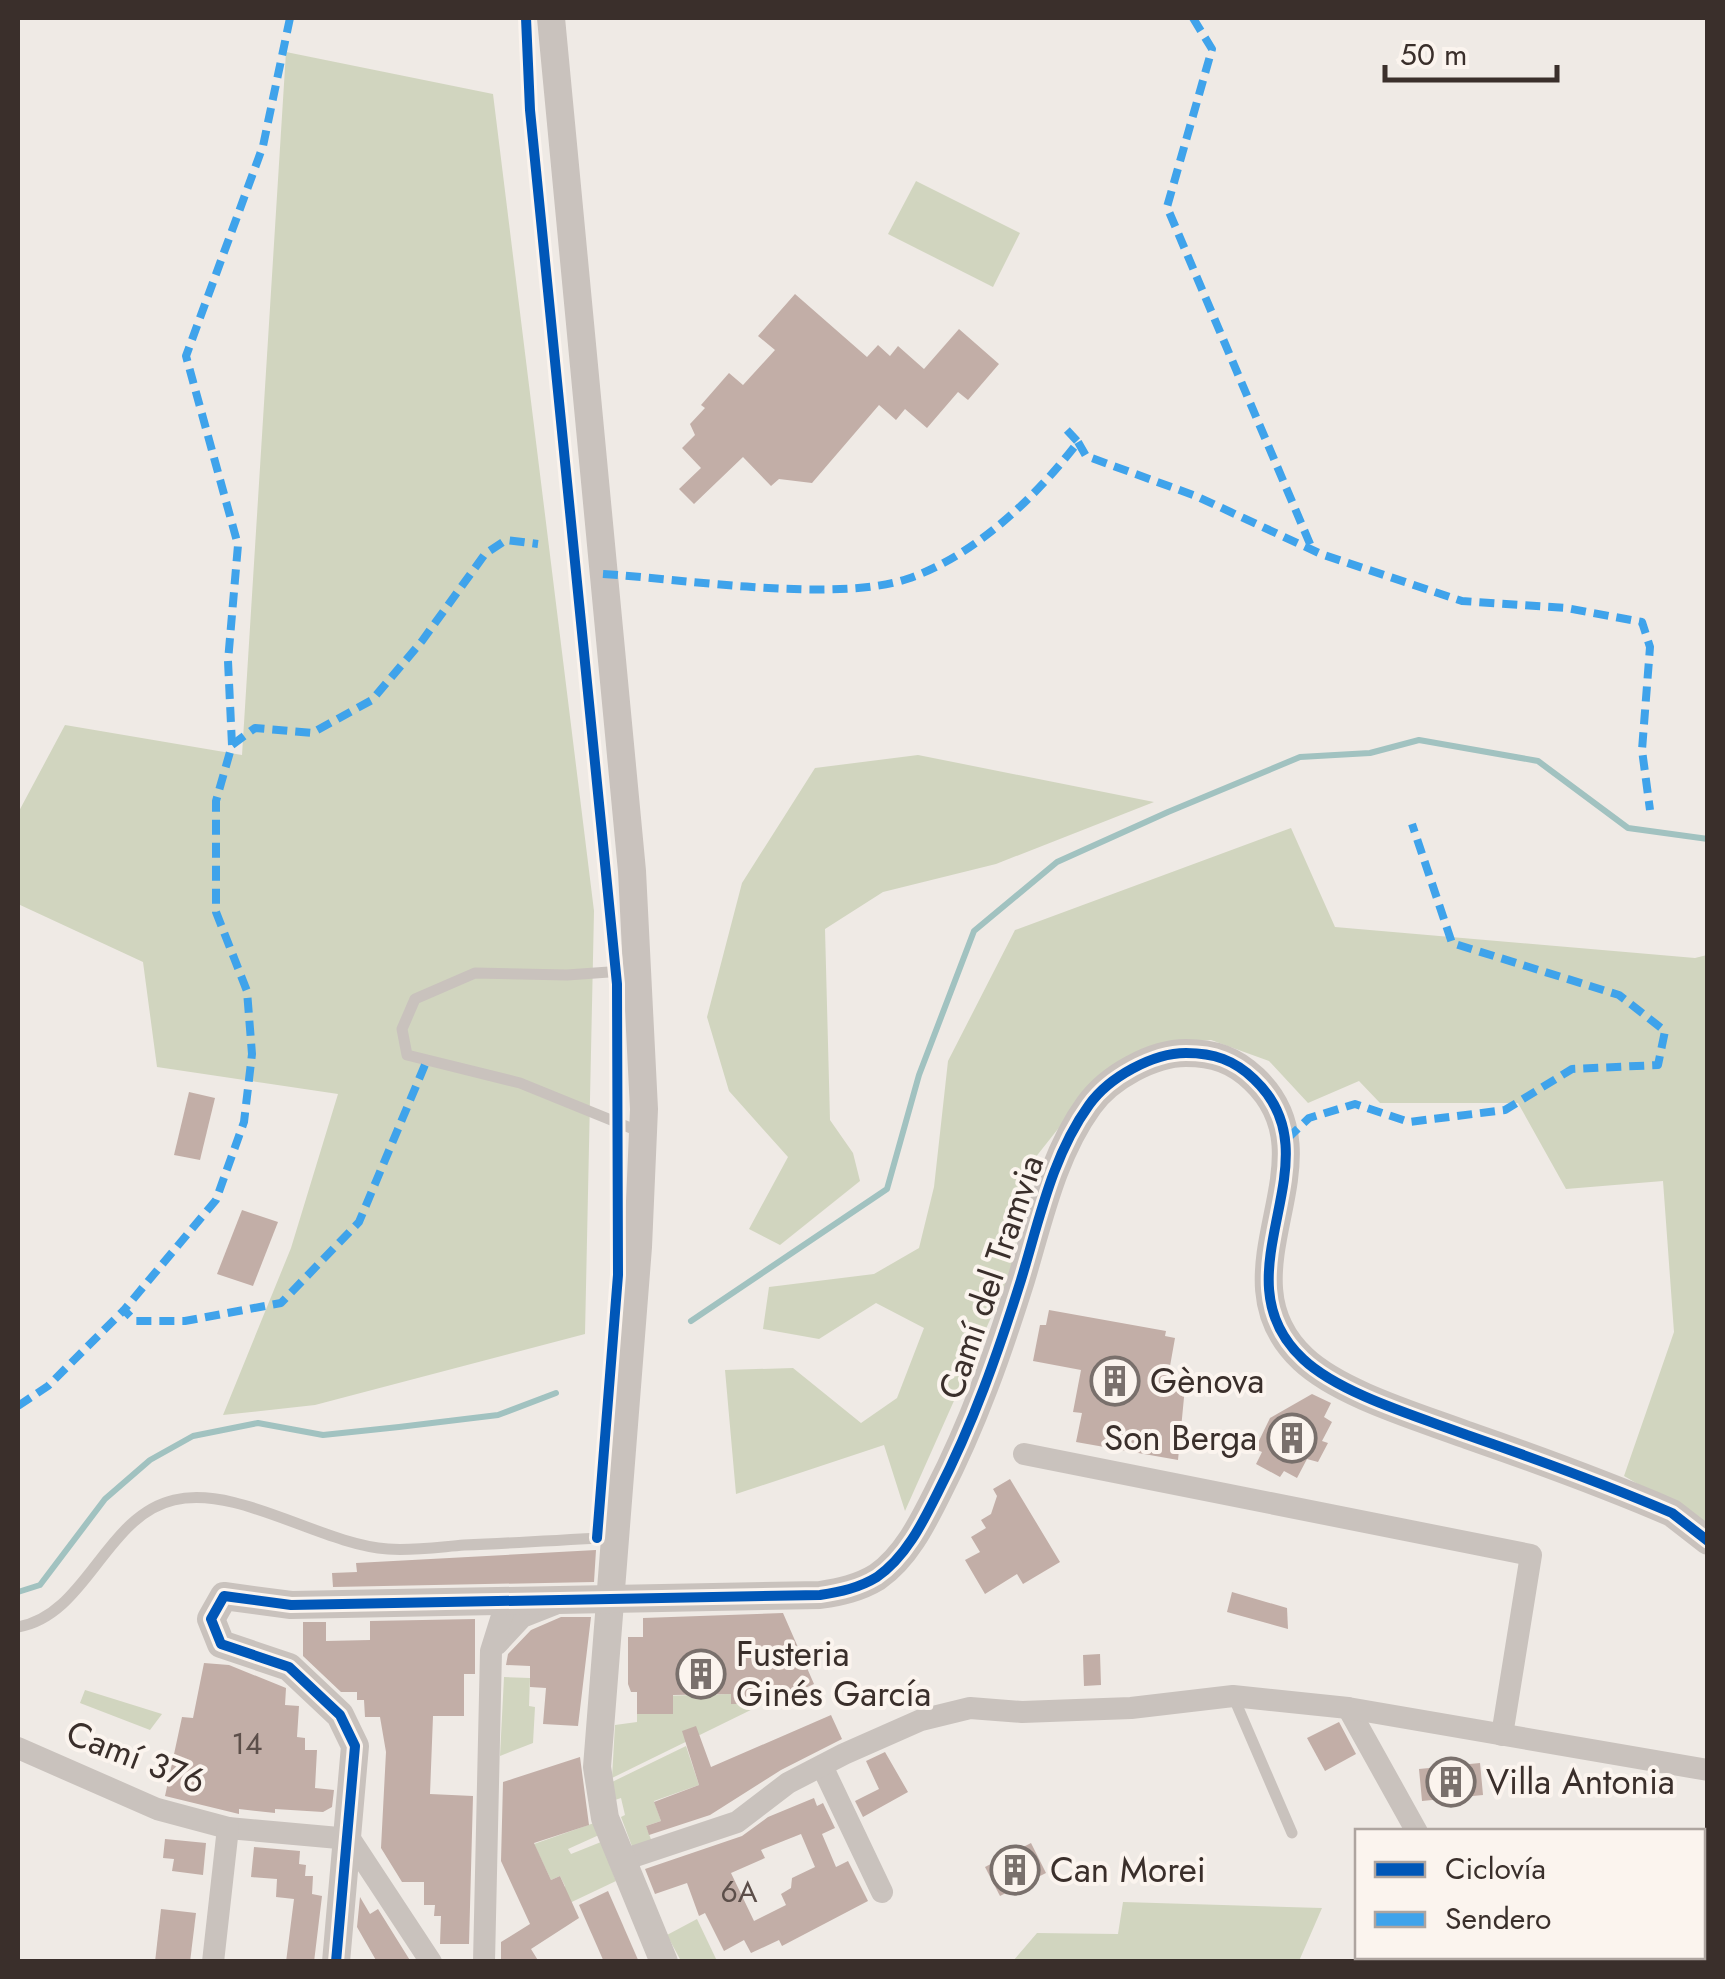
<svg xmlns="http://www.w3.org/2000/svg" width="1725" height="1979" font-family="Jost,sans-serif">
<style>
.green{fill:#d1d5bf}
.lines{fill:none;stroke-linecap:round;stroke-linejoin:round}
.stream{stroke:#a1c2c0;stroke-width:6}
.building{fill:#c2aea7;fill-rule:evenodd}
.service{stroke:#c9c2bd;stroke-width:11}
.minor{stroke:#c9c2bd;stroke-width:22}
.tertiary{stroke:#c9c2bd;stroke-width:28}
.quiet{stroke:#3fa3eb;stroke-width:8;stroke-dasharray:15 8;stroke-linecap:butt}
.cycleway-casing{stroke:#fbf4ee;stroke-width:16}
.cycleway{stroke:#0057b8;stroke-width:10}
.labels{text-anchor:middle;stroke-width:8;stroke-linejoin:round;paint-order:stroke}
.number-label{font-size:30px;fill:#5c4f4a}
.street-label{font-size:35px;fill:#3a2f2b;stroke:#fbf4ee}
.poi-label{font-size:35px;fill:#3a2f2b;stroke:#fbf4ee;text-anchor:start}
</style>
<rect width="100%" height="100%" fill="#efeae5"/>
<g class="green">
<polygon points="286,52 493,94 594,911 585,1334 315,1405 223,1415 291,1248 338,1094 157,1067 143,962 18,904 18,813 65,725 242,755"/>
<polygon points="916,181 1020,233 993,287 888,234"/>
<polygon points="918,755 1154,802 996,864 883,892 825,929 830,1120 853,1153 860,1181 780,1245 749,1229 788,1157 729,1091 707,1017 742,883 815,768"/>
<polygon points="1291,828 1335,927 1695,958 1707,955 1707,1524 1624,1476 1674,1332 1663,1181 1566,1189 1518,1103 1380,1103 1359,1081 1308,1103 1269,1061 1211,1040 1167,1044 1080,1101 1035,1158 1009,1277 905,1511 884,1445 736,1494 725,1370 793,1368 861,1423 897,1398 924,1328 876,1303 819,1339 763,1329 769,1287 874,1274 919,1248 934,1187 948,1061 1015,930"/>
<polygon points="504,1677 530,1678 529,1706 535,1707 533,1743 500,1756"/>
<polygon points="85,1690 162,1714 150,1730 80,1703"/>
<polygon points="731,1694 731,1704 763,1704 612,1778 615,1725 637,1722 637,1714 673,1714 673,1706 659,1696"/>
<polygon points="686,1746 699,1785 654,1801 661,1821 646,1826 652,1842 633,1849 621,1817 625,1815 621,1798 615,1800 612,1782"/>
<polygon points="594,1823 599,1835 568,1849 571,1854 601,1842 616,1881 557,1909 565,1886 560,1876 551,1880 534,1844"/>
<polygon points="1123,1902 1322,1908 1299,1961 1013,1961 1037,1933 1118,1934"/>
<polygon points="697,1919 717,1961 681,1961 667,1935"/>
</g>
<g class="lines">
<g class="stream">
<polyline points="691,1321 887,1189 919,1075 974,931 1057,862 1168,812 1300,757 1370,753 1419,740 1538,761 1628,828 1708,839"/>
<polyline points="18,1592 40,1585 105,1499 150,1460 193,1436 258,1423 323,1435 399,1427 498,1415 556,1393"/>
</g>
</g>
<g class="building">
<polygon points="795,294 867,357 878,345 890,356 898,346 924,369 959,329 999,364 968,400 958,392 927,428 905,409 896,420 879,405 812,483 779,479 771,486 743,457 694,504 679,489 701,468 682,448 695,435 690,424 705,408 701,405 729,373 743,385 775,350 758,336"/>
<polygon points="189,1092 215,1098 200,1160 174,1155"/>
<polygon points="242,1210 278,1222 253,1286 217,1274"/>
<polygon points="1049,1310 1166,1331 1165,1336 1175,1338 1167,1383 1185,1387 1178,1460 1076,1442 1082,1413 1073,1412 1081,1370 1033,1361 1040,1325 1046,1325"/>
<polygon points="1312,1394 1331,1403 1324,1417 1332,1422 1322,1441 1328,1443 1318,1462 1307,1459 1297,1478 1284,1471 1280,1477 1256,1464 1262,1452 1255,1449 1270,1418"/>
<polygon points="1010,1479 1060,1562 1023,1584 1017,1574 985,1594 965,1560 980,1552 971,1537 986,1528 981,1520 991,1514 997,1496 993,1489"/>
<polygon points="596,1550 594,1582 333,1587 332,1573 357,1572 356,1563"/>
<polygon points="1232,1592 1287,1608 1288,1629 1227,1612"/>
<polygon points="783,1613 814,1684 792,1694 759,1694 759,1704 731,1704 731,1694 673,1695 673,1714 637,1714 637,1692 631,1692 628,1684 628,1637 643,1637 643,1618"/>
<polygon points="561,1617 591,1617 578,1726 543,1724 546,1688 530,1687 530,1666 506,1665 508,1654 531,1630"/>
<polygon points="475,1619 475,1674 464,1674 464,1716 433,1716 430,1794 473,1796 469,1944 440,1944 441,1916 434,1916 435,1905 424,1905 424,1882 402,1882 381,1848 386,1752 380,1717 365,1717 364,1700 357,1700 357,1692 341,1692 303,1656 303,1622 326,1622 326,1641 370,1640 370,1621"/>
<polygon points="1100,1654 1101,1685 1084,1686 1083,1655"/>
<polygon points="204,1663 229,1665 286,1688 285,1705 299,1706 297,1737 305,1738 305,1750 317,1750 315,1788 334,1790 332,1807 323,1812 275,1809 275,1813 239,1809 239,1814 165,1796 182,1717 193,1718"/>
<polygon points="831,1715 842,1739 781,1770 710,1815 649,1835 646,1826 661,1821 654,1802 699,1785 682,1731 696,1726 711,1767"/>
<polygon points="1339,1722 1356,1754 1325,1771 1307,1738"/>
<polygon points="885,1752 908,1792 863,1817 855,1801 879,1789 866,1761"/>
<polygon points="580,1757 589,1825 534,1843 551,1880 560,1876 579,1918 531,1949 539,1962 501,1962 501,1942 530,1924 501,1861 503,1782"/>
<polygon points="1480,1763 1483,1795 1422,1801 1419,1769"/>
<path d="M 814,1798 L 817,1806 L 823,1803 L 835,1828 L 822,1834 L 836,1867 L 848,1861 L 868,1901 L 782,1946 L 779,1940 L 751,1953 L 744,1940 L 724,1951 L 705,1913 L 699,1916 L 687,1883 L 655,1894 L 645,1869 L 742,1836 L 768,1817 ZM 801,1834 L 815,1867 L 792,1878 L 791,1888 L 781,1894 L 786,1905 L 754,1921 L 731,1873 L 765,1858 L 761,1850 Z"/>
<polygon points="165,1839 206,1843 203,1875 172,1871 174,1859 163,1858"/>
<polygon points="1031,1843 1046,1873 1000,1896 985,1867"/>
<polygon points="254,1847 300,1851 299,1864 306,1865 305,1876 313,1876 312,1894 322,1896 314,1962 286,1962 294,1899 276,1897 277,1879 251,1877"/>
<polygon points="608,1891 639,1962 604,1962 579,1905"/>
<polygon points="360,1897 370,1914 378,1909 411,1962 377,1962 357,1927"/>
<polygon points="161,1909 196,1913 190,1962 155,1962"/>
</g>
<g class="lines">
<g class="service">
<polyline points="637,970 567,975 475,973 415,999 402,1029 407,1055 520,1083 643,1133"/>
<path d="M 18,1627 C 87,1615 105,1516 174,1500 C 239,1485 320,1544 388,1549 C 412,1551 439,1547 464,1545 C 514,1543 565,1540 616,1537"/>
<polyline points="1233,1696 1292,1833"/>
</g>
<g class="minor">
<polyline points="1024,1454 1531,1555 1502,1735"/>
<polyline points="497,1644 522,1617 555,1604"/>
<polyline points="1348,1708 1417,1832"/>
<polyline points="18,1748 157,1809 228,1828 350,1839 431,1962"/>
<polyline points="822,1766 882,1892"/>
<polyline points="620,1861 737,1822 788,1783 844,1754 921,1720 970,1708 1022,1712 1131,1708 1233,1696 1348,1708 1708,1770"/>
<polyline points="1702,1904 1708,1904"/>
<polyline points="1488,1956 1491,1962"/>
<polyline points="213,1962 228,1828"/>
<polyline points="484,1962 491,1651 507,1600"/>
</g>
<g class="tertiary">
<polyline points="551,18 632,871 644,1109 638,1247 597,1767 605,1818 664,1962"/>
<path d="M 336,1962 L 355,1746 L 340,1715 L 289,1667 L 221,1644 L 211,1619 L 224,1596 L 291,1605 L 820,1595 C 840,1592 859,1588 877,1577 C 906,1557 923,1522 938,1492 C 973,1424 998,1353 1021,1280 C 1039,1221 1052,1156 1089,1105 C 1109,1077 1153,1053 1186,1053 C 1214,1053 1234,1060 1254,1079 C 1341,1161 1212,1274 1303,1359 C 1340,1394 1419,1417 1467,1435 C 1536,1459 1605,1484 1672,1513 L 1708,1541"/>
</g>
<g class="quiet">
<polyline points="290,18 263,146 186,356 238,545 228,661 232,745 216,801 216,912 247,991 252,1054 244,1122 216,1200 124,1310 135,1321 185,1321 281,1303 359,1222 427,1060"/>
<polyline points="1193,18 1212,49 1167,207 1313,551"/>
<polyline points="1078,442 1086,456 1196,496 1321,554 1462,601 1566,608 1642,622 1650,647 1642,750 1650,810"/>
<path d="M 603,574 C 684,579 834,603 907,579 C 975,556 1036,497 1078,442 L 1064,427"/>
<polyline points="232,745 255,728 312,733 372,700 422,641 485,554 506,540 538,544"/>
<polyline points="1287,1139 1309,1118 1355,1104 1409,1122 1505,1110 1572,1069 1658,1065 1665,1031 1619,995 1452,943 1412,824"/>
<polyline points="18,1406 48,1386 124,1310"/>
</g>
<g class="cycleway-casing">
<g id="cycleway">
<polyline points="526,18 530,110 617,984 618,1275 597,1538"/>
<path d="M 336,1962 L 355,1746 L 340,1715 L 289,1667 L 221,1644 L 211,1619 L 224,1596 L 291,1605 L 820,1595 C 840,1592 859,1588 877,1577 C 906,1557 923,1522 938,1492 C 973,1424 998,1353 1021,1280 C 1039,1221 1052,1156 1089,1105 C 1109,1077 1153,1053 1186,1053 C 1214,1053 1234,1060 1254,1079 C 1341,1161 1212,1274 1303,1359 C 1340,1394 1419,1417 1467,1435 C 1536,1459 1605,1484 1672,1513 L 1708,1541"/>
</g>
</g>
<use href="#cycleway" class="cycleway"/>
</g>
<defs>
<g id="building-ring" transform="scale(2.5)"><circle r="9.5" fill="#fbf4ee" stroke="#79706c" stroke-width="1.5"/><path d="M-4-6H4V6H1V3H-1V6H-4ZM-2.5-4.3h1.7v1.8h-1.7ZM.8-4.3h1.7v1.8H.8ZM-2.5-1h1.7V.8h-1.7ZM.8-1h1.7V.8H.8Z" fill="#79706c"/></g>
</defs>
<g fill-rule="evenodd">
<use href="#building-ring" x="1115" y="1381"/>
<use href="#building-ring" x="1292" y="1438"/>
<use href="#building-ring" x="701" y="1674"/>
<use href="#building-ring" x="1451" y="1782"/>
<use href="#building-ring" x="1015" y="1870"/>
</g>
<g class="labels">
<g class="number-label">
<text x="247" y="1754">14</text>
<text x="739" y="1902">6A</text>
</g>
<g class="street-label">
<text transform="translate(991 1277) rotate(-71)" y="12">Camí del Tramvia</text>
<text transform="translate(136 1757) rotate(21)" y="12">Camí 376</text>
</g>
<g class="poi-label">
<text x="1150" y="1393">Gènova</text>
<text x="1257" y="1450" text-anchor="end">Son Berga</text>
<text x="736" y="1666">Fusteria<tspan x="736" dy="40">Ginés García</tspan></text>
<text x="1486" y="1794">Villa Antonia</text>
<text x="1050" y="1882">Can Morei</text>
</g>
</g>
<rect width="1725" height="1979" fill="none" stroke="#3a2f2b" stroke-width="40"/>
<rect x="1355" y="1829" width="350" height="130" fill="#fbf4ee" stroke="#aea5a0" stroke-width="2.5"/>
<rect x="1375" y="1862" width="50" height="15" fill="#0057b8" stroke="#aea5a0" stroke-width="2.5"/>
<text x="1445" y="1879" font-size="30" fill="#3a2f2b">Ciclovía</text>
<rect x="1375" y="1912" width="50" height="15" fill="#3fa3eb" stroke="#aea5a0" stroke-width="2.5"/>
<text x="1445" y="1929" font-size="30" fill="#3a2f2b">Sendero</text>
<path d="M1385 65v15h172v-15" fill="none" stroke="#3a2f2b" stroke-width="5"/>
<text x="1400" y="65" font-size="30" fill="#3a2f2b" stroke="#fbf4ee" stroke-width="8" paint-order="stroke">50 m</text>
</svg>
